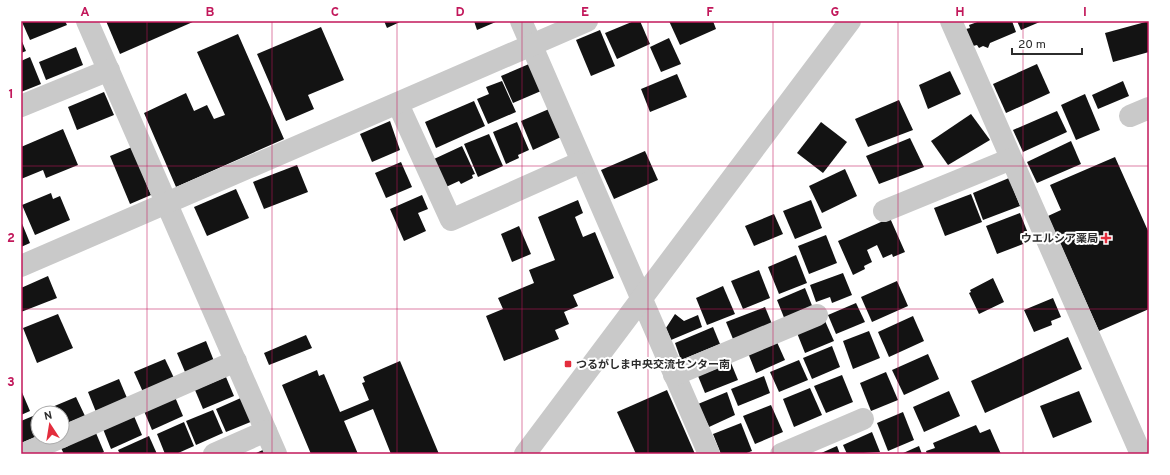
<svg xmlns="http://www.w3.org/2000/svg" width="1170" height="475" font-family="Overpass,'Noto Sans JP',sans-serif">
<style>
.building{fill:#131313}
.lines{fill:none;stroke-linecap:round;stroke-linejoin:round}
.minor{stroke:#c9c9c9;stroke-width:22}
.grid{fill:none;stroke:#c2185b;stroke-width:1;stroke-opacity:0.55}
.poi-dot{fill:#e32d3d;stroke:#fff;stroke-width:1.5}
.labels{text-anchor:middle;stroke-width:4;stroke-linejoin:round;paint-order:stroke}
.poi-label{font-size:11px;font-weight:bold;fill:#2c2c2c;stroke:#fff;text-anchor:end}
.neatline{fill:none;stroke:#c2185b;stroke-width:1.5}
.grid-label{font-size:13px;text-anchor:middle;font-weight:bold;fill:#c2185b}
</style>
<rect width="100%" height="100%" fill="#fff"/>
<g class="building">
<polygon points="26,21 65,21 67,25 30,40 22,22"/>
<polygon points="106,21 195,21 120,54"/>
<polygon points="384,21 402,21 387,28"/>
<polygon points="474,21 498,21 477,30"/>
<polygon points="634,21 640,21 650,44 617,59 605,33"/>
<polygon points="669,21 713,21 716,29 680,45"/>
<polygon points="980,21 1012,21 1016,32 990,43 988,48 983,46 979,48 977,45 973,46 966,29 970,28 969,25"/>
<polygon points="1017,21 1042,21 1021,30"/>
<polygon points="1149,21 1149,52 1113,62 1105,33"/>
<polygon points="321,27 344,80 308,95 314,109 286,121 257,54"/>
<polygon points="600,30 615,66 591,76 576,40"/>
<polygon points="238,34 284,139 176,187 144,113 186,93 194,111 207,105 214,119 225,115 197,52"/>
<polygon points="669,38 681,64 661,72 650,47"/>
<polygon points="21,39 26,51 21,53"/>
<polygon points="76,47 83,65 46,80 39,62"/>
<polygon points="30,57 41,84 21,92 21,61"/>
<polygon points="529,64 541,91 513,103 501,76"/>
<polygon points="1037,64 1050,93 1006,113 993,84"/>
<polygon points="950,71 961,94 928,109 919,85"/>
<polygon points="677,74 687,97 650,112 641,89"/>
<polygon points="502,81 516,112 488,124 477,99 489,94 486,87"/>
<polygon points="1123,81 1129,96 1098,109 1092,95"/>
<polygon points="104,92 114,115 77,130 68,107"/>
<polygon points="1085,94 1100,130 1076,140 1061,105"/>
<polygon points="899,100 913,130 868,147 855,119"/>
<polygon points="474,101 485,126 436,148 425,122"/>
<polygon points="549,109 561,137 533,150 521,121"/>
<polygon points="1057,111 1067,132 1023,152 1013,130"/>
<polygon points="971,114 990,140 948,165 931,141"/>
<polygon points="390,121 400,150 372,162 360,134"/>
<polygon points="517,122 529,150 518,155 519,158 506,164 493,132"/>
<polygon points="821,122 847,142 823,173 797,153"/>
<polygon points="63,129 78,165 46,178 43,170 21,179 21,147"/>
<polygon points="489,134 503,166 478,177 464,144"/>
<polygon points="910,138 924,167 879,184 866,156"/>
<polygon points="1071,141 1081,164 1037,183 1027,162"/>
<polygon points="462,146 475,174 472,175 473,178 461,184 459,181 446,187 434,159"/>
<polygon points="132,147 151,195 130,204 110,156"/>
<polygon points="645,151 658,180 614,199 601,170"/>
<polygon points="1115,157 1149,233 1149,309 1099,331 1048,216 1061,210 1050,185"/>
<polygon points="401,162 412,187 386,198 375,173"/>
<polygon points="297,165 308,192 264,209 253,182"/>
<polygon points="845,169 857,196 822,213 809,186"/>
<polygon points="1009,178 1020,206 983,220 973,193"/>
<polygon points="236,189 249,218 207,236 194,207"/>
<polygon points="51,193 53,199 60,196 70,220 35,235 22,205"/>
<polygon points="971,194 982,222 945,236 934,208"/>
<polygon points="422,195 428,209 418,213 426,231 404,241 390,209"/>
<polygon points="578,200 583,213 575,217 583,237 595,232 614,278 573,295 578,306 564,312 569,324 555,330 559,339 504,361 486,316 503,309 498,298 534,283 529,270 555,260 538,217"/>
<polygon points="811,200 822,228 795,239 783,211"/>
<polygon points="1020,213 1031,241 997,254 986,226"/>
<polygon points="774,214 783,234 754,246 745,226"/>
<polygon points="890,218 905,252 893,257 892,254 883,258 877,245 867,250 872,262 864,266 865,269 853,275 838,241"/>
<polygon points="21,221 30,243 21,247"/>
<polygon points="519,226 531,254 512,262 501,234"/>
<polygon points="826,235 837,263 809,274 798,246"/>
<polygon points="796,255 807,283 779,294 768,267"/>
<polygon points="759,270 770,298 743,309 731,281"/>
<polygon points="843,273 852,295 832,303 830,297 816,302 810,285"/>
<polygon points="48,276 57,298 21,312 21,288"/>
<polygon points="993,278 1004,302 979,314 969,293 971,292 970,290"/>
<polygon points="897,281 908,306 872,322 861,297"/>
<polygon points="723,286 735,314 707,325 696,298"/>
<polygon points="805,288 813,308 785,320 777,300"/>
<polygon points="1053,298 1061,317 1051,321 1052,325 1034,332 1024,310"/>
<polygon points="856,303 865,322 836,334 828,315"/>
<polygon points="765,307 772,324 733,339 726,322"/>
<polygon points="58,314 73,348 37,363 23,328"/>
<polygon points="675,314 684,321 698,315 702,327 671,340 666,328"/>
<polygon points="913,316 924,341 889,357 878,332"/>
<polygon points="825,321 834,341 805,353 797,333"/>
<polygon points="713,327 720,344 681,360 675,343"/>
<polygon points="869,331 880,358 853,369 843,341"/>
<polygon points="306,335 312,348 269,365 264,353"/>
<polygon points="1068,337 1082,369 985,413 971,381"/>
<polygon points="776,340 785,360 756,373 748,353"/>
<polygon points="206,341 214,361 185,372 177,353"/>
<polygon points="832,346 840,367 812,379 803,358"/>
<polygon points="928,354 939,379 904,395 892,370"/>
<polygon points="165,359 174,378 143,392 134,372"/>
<polygon points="799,360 808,380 779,392 770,372"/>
<polygon points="400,361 439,454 391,454 373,409 344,421 358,454 311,454 282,385 317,370 319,376 324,374 340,412 369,400 362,383 365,382 363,377"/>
<polygon points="731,363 738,380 705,393 698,376"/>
<polygon points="886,372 898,400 871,411 860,383"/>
<polygon points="842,375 853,402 826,413 814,386"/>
<polygon points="764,376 770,393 738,406 731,389"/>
<polygon points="226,377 234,396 203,409 195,390"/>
<polygon points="119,379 127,398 96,412 88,392"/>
<polygon points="810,388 822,415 794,427 783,399"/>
<polygon points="21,390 30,411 21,415"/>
<polygon points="667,390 695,454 636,454 617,412"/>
<polygon points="949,391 960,416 924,432 913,407"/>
<polygon points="1079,391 1092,422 1053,438 1040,406"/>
<polygon points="727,392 735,415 709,427 698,404"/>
<polygon points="76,397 85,416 62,425 62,413 46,413 45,410"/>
<polygon points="175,397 183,416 152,430 144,411"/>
<polygon points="243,397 253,421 226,432 216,409"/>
<polygon points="771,405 783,432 755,444 743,416"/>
<polygon points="213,410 223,433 196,445 186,421"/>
<polygon points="903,412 914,440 888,451 877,423"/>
<polygon points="33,416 38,429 38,436 21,443 21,421"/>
<polygon points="134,416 142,435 111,449 103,429"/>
<polygon points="184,422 194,446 176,454 165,454 157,434"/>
<polygon points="741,423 752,451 744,454 721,454 713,434"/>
<polygon points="976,425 980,433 990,429 1001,454 927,454 926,451 935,448 933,443"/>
<polygon points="872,432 880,452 847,454 843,445"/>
<polygon points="96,433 104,452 100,454 64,454 61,448"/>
<polygon points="149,436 157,454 120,454 118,450"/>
<polygon points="837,446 840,454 819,454"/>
<polygon points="919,446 922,454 901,454"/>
<polygon points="265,449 267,454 254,454"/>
</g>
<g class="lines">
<g class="minor">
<polyline points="87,21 276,454"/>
<polyline points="521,21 709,454"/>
<polyline points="951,21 1141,454"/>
<polyline points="398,104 451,220 581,162"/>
<polyline points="21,106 109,70"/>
<polyline points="1130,116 1149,108"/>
<polyline points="884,211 1011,159"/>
<polyline points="21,266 587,21"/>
<polyline points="674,375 817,315"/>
<polyline points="62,437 236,361"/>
<polyline points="23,454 62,437"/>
<polyline points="214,454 266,431"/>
<polyline points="525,454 850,21"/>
<polyline points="781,454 863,419"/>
</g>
</g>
<path class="grid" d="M 147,21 L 147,454M 272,21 L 272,454M 397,21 L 397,454M 522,21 L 522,454M 648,21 L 648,454M 773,21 L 773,454M 898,21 L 898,454M 1023,21 L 1023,454M 21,166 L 1149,166M 21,309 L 1149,309"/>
<g class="poi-dot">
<path d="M1104 232h4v4h4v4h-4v4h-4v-4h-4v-4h4z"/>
<rect x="564" y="360" width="8" height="8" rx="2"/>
</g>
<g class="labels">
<g class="poi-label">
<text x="1098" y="242">ウエルシア薬局</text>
<text x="576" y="368" text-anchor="start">つるがしま中央交流センター南</text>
</g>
</g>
<rect width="1170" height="475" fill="none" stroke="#ffffff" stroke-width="44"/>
<g transform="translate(50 425) rotate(348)"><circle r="19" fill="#ffffff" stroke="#ababab"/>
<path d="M0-3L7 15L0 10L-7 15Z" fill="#e32d3d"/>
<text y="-6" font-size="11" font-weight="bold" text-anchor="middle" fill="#2c2c2c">N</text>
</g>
<path d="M1012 48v6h70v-6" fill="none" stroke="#2c2c2c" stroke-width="2"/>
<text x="1018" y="48" font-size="12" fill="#2c2c2c" stroke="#ffffff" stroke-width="3" paint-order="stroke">20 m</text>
<rect x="22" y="22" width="1126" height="431" class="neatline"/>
<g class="grid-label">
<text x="85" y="16">A</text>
<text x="210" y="16">B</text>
<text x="335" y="16">C</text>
<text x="460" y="16">D</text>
<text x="585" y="16">E</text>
<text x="710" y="16">F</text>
<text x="835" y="16">G</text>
<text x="960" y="16">H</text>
<text x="1085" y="16">I</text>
<text x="11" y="98">1</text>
<text x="11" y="242">2</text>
<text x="11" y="386">3</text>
</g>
</svg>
